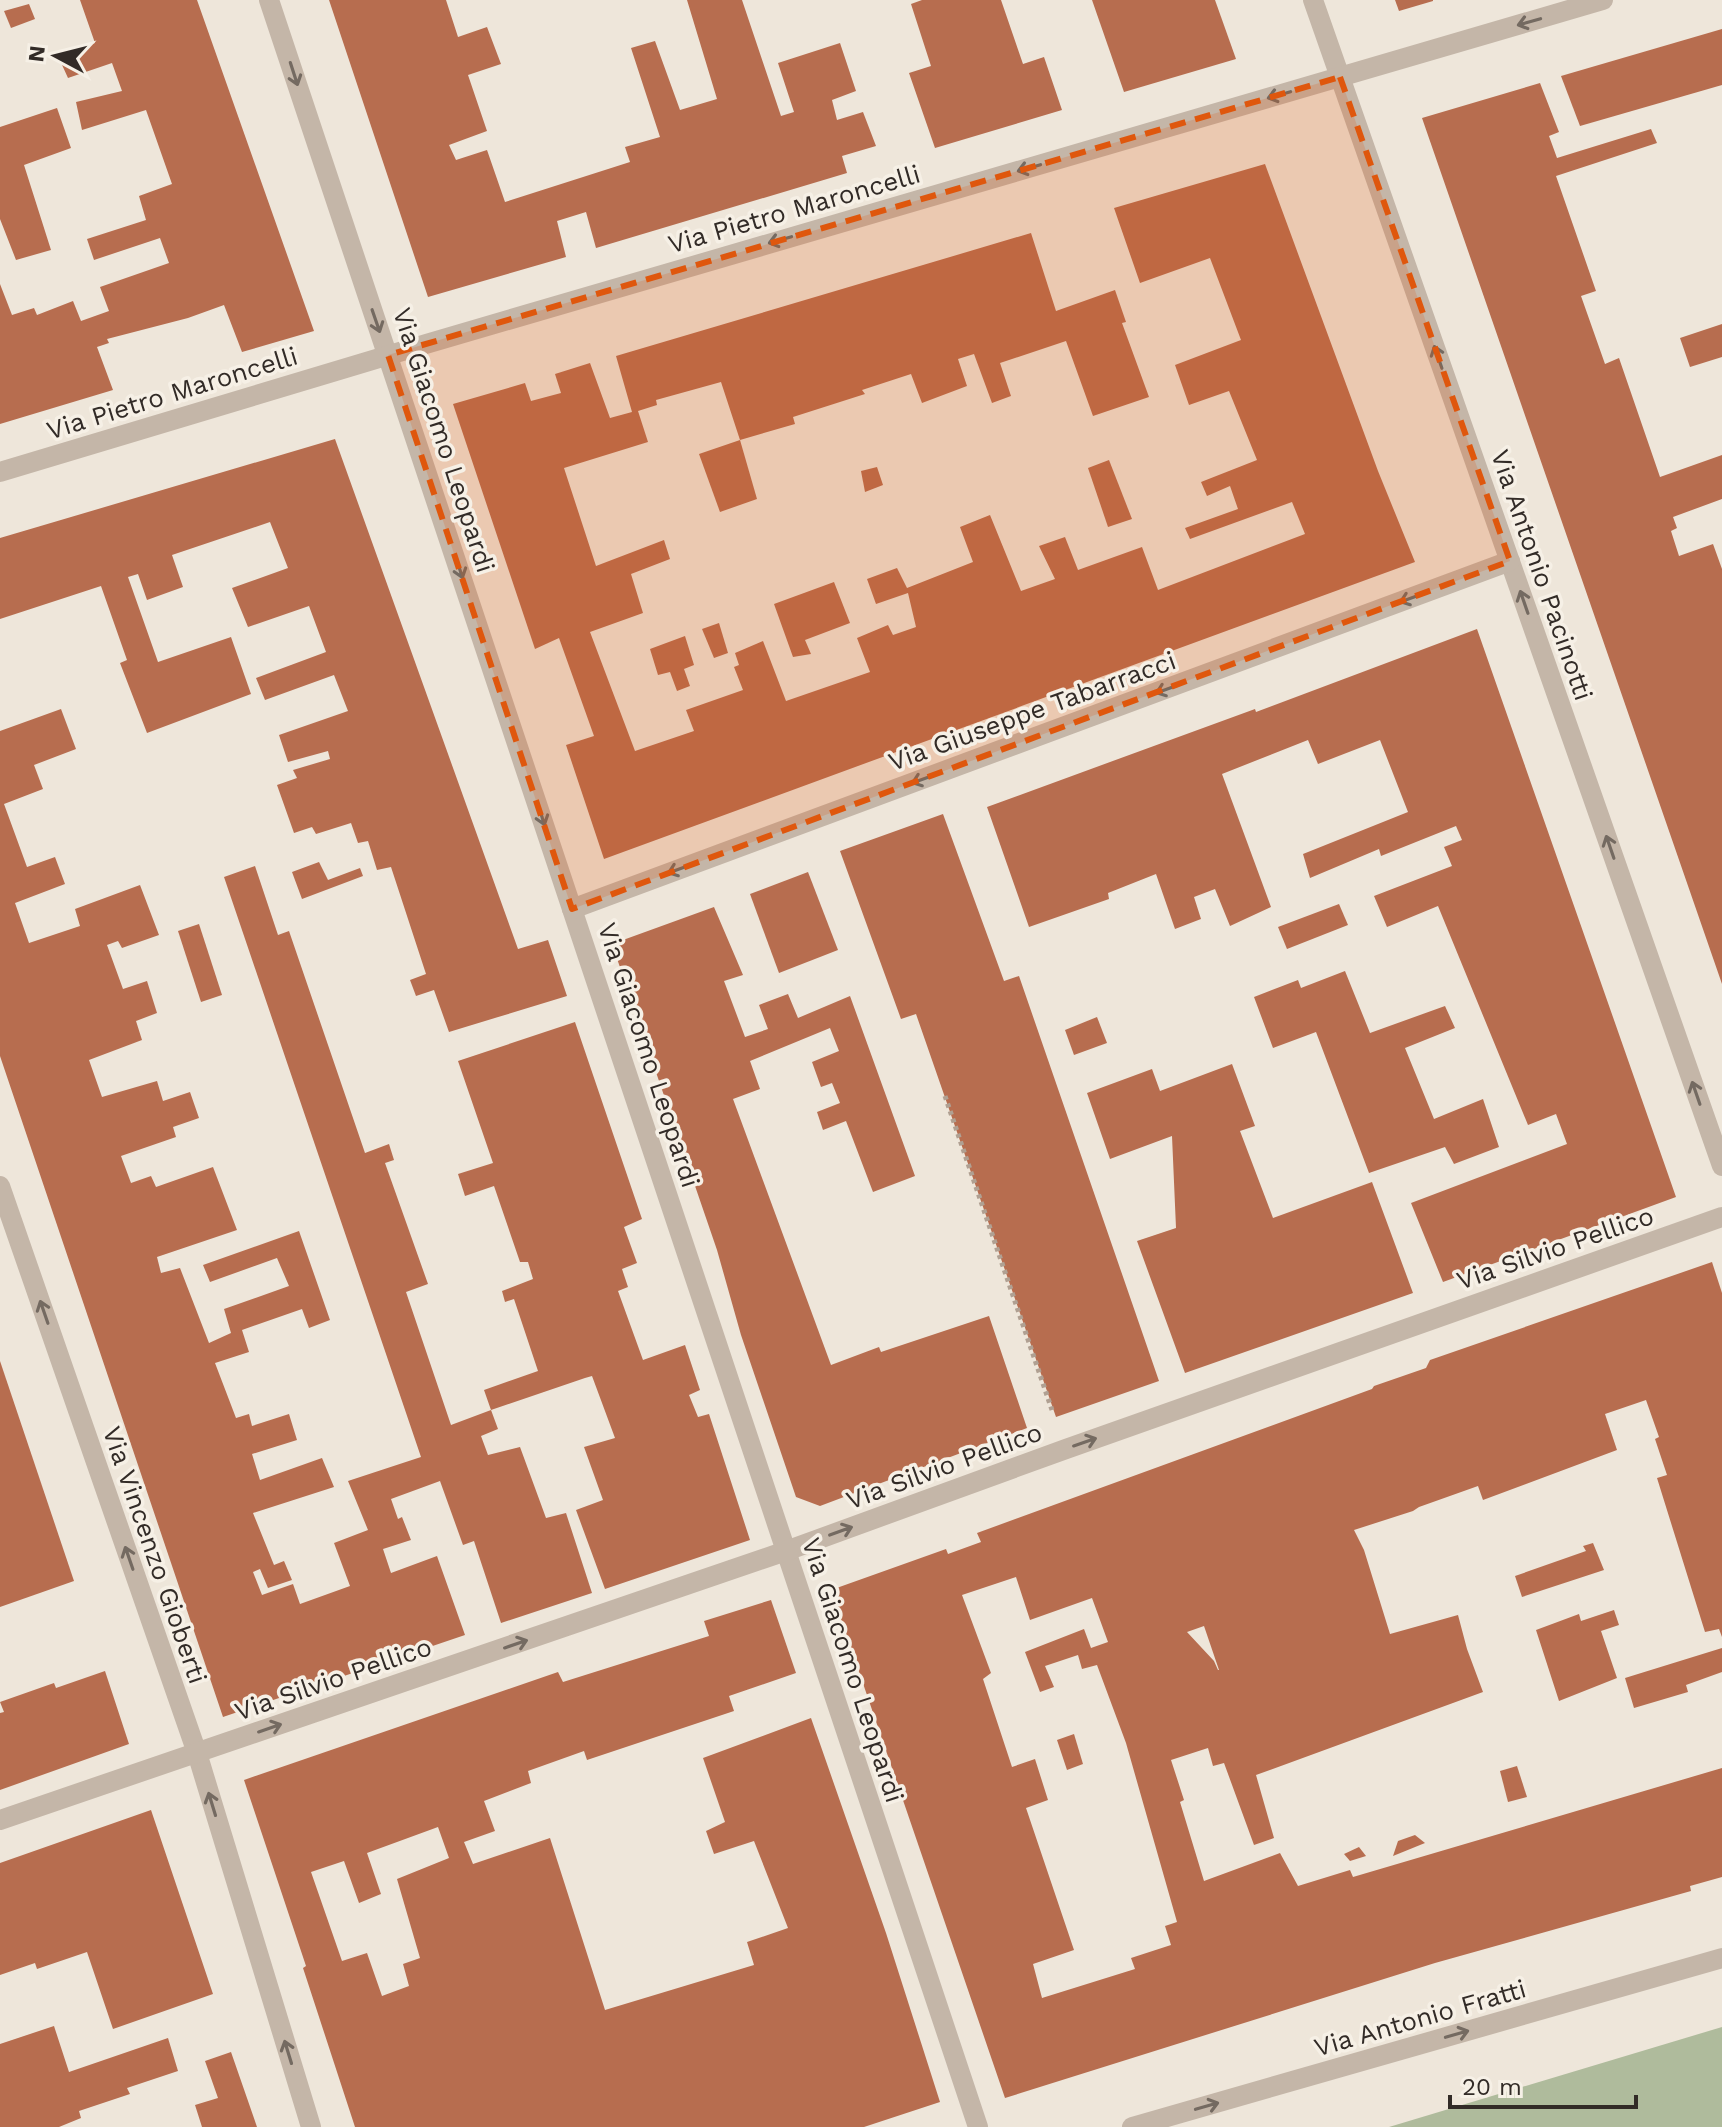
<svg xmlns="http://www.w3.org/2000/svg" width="1722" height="2127" font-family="'Work Sans',sans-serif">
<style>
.green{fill:#afbb9c}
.building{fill:#b76d4f;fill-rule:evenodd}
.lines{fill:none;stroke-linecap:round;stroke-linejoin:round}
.path{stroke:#b0a092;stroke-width:5;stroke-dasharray:4 4;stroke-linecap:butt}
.street{stroke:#c4b6a8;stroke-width:20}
.oneway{stroke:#746a61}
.marked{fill:#df570d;fill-opacity:0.2;stroke:#df570d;stroke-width:6;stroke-dasharray:16 10;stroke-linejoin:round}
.labels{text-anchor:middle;stroke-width:7;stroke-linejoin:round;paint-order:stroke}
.street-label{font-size:26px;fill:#322b27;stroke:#f6f0e6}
</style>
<rect width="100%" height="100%" fill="#eee6da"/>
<polygon class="green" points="1722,2027 1722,2127 1389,2127"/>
<g class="building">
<polygon points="80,0 197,0 314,331 242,352 224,305 188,318 107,339 109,343 97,347 113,390 0,424 0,284 12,315 34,308 37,315 73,301 81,321 109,311 100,287 169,263 160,238 94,260 87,239 146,220 139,196 172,184 146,110 82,130 76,102 122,91 112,63 68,78 58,56 95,43"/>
<polygon points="329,0 446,0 458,37 487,27 501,64 468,75 487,131 449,145 456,160 487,150 505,202 630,162 625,147 660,137 631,48 655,41 680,110 717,99 687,0 742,0 781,116 794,112 778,63 840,43 856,91 832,100 837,120 863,112 876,146 842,156 847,173 596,248 586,212 557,221 566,257 428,297"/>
<polygon points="922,0 1001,0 1023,64 1044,57 1062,110 935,148 909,73 931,66 911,4"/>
<polygon points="1092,0 1215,0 1236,59 1124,92"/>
<polygon points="1395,0 1433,0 1433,1 1399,11"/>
<polygon points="29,4 35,19 11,28 4,11"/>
<polygon points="1722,29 1722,85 1580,126 1561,76"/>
<polygon points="1540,83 1559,132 1549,136 1557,158 1651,129 1657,143 1556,176 1596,291 1581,296 1605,364 1619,358 1660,477 1722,455 1722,499 1673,517 1677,528 1671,531 1679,556 1713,544 1722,569 1722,984 1422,118"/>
<polygon points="57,108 71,148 24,165 51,250 16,260 0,219 0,127"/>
<polygon points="1265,164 1378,471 1415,562 604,859 566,745 594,736 559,638 535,649 453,404 525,383 531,401 561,393 555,374 590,363 610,418 632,412 616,356 1031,233 1056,311 1115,290 1126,322 1122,323 1149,397 1093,416 1066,341 1000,363 1011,396 992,403 974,354 958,359 967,386 922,403 911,374 862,390 865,394 793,417 795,424 740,440 721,382 656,400 657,405 638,411 648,442 564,468 596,566 664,540 670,559 631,574 643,613 590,632 635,751 694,731 686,710 743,690 734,667 739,665 735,653 763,641 786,701 870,672 857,638 888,625 893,635 916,627 908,593 876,604 867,579 897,568 907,588 973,562 960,527 990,515 1021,591 1055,579 1039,546 1065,537 1078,570 1142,547 1158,590 1305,534 1292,502 1190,539 1185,528 1238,509 1230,486 1207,496 1201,482 1257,460 1229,391 1189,405 1175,365 1241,340 1210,258 1140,283 1114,208"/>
<polygon points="1722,324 1722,357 1690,367 1680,338"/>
<polygon points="335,439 518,949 548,940 567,996 449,1032 434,990 416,996 410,980 426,974 391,867 377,870 368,841 358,843 351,823 316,834 312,827 294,833 277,785 297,778 293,770 330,759 328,751 288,762 279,735 348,711 334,675 265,700 256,678 326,652 309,606 248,627 232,588 288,568 270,522 172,555 183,587 147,600 138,574 128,577 158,662 231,637 251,694 147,733 120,663 127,660 101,586 0,619 0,538"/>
<polygon points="740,440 757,499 720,512 699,454"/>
<polygon points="1109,460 1132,519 1108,527 1088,468"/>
<polygon points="877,467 883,485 865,492 861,471"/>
<polygon points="834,582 850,623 805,640 811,654 793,657 774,604"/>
<polygon points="719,623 728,653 714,658 702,629"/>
<polygon points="1477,629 1676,1197 1443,1282 1411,1203 1567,1144 1556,1114 1528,1125 1438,906 1387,927 1374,896 1452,866 1444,847 1462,840 1456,826 1381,856 1379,849 1310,878 1303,854 1408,812 1380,740 1318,764 1308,740 1222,774 1271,907 1230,926 1215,889 1194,897 1201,919 1175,929 1156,874 1108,893 1109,899 1029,927 987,807 1255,709 1256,712"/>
<polygon points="685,636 694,665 684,669 690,686 677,691 670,672 658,675 650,649"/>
<polygon points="61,709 76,749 34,765 43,789 4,804 27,867 55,857 65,884 15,903 29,943 80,926 75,909 140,885 159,935 122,948 118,941 107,945 123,989 147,981 157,1013 136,1021 142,1040 89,1060 102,1097 157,1081 163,1101 190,1092 199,1118 173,1127 176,1137 121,1156 131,1183 151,1176 156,1187 213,1167 237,1230 157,1257 161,1273 180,1268 209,1343 231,1333 224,1309 289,1286 277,1258 210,1282 203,1265 299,1231 330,1320 309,1328 302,1309 242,1330 249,1352 215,1363 236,1418 249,1414 252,1426 289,1414 297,1440 252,1454 260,1480 322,1458 334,1487 253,1513 274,1565 284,1561 292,1580 268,1588 260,1569 253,1572 262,1595 293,1584 300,1604 350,1586 334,1543 368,1530 348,1481 421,1457 224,877 255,866 278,935 289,931 365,1153 389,1144 394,1160 385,1163 428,1284 406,1292 451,1425 491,1410 484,1390 538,1371 514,1299 505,1302 502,1291 533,1279 528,1262 520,1262 494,1186 465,1196 458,1174 493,1163 458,1061 575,1022 642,1219 624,1227 637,1263 622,1269 628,1287 618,1291 643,1360 685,1345 700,1390 689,1395 698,1417 709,1414 750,1540 605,1589 576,1510 603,1500 584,1447 615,1438 592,1376 585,1378 491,1410 498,1429 481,1436 488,1455 520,1447 546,1518 566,1513 592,1593 501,1623 474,1541 463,1545 440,1481 391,1499 398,1519 402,1517 411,1540 383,1549 391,1573 437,1556 465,1635 223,1717 0,1056 0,731"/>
<polygon points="943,814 1004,981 1019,976 1159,1381 1056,1417 916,1014 901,1019 840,851"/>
<polygon points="319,862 328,880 360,868 363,876 302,899 292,872"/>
<polygon points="808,872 838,950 779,973 750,894"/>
<polygon points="1339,904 1348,925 1287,949 1278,927"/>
<polygon points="714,907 743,975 724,981 745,1037 768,1029 759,1005 788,994 798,1018 850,996 915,1176 873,1192 846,1121 823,1130 817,1112 840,1103 832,1083 821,1087 812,1062 839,1051 830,1028 750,1061 760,1089 733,1099 831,1365 879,1347 881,1352 989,1316 1027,1428 820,1506 796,1497 741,1335 717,1250 612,944"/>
<polygon points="199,924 222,995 201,1002 178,931"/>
<polygon points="1345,971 1370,1033 1445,1006 1455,1028 1405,1048 1434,1119 1483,1099 1499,1147 1454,1164 1445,1147 1369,1173 1316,1032 1273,1048 1254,997 1298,980 1301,988"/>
<polygon points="1097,1017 1107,1043 1074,1055 1065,1030"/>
<polygon points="1232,1064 1255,1126 1240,1131 1273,1218 1372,1182 1413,1293 1185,1373 1137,1241 1176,1228 1172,1136 1110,1159 1087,1093 1152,1069 1160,1091"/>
<path d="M 1712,1262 L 1722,1293 L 1722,1637 L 1719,1629 L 1705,1632 L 1657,1478 L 1667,1475 L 1655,1439 L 1659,1437 L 1646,1400 L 1605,1414 L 1617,1450 L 1483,1500 L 1478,1486 L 1419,1507 L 1413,1511 L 1354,1530 L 1364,1550 L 1390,1634 L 1458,1615 L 1467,1649 L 1483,1692 L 1256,1775 L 1274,1838 L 1254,1845 L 1224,1763 L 1213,1766 L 1208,1748 L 1171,1760 L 1184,1800 L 1180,1802 L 1204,1881 L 1280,1853 L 1298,1886 L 1350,1870 L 1353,1877 L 1722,1768 L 1722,1877 L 1690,1886 L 1691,1891 L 1435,1963 L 1005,2098 L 831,1590 L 946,1549 L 948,1554 L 981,1542 L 977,1533 L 1372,1389 L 1374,1386 L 1426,1368 L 1430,1360 ZM 1016,1577 L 1030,1620 L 1092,1598 L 1108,1642 L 1091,1648 L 1084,1629 L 1025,1652 L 1040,1692 L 1054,1687 L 1045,1666 L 1078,1655 L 1082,1669 L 1097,1665 L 1126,1743 L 1177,1922 L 1165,1926 L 1171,1945 L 1131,1958 L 1135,1969 L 1042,1998 L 1033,1964 L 1074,1950 L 1026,1808 L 1048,1800 L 1035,1759 L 1012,1767 L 983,1679 L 991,1673 L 962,1595 ZM 1204,1626 L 1219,1670 L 1218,1670 L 1214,1661 L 1187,1632 Z"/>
<polygon points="0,1361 74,1581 0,1607"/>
<polygon points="1593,1543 1604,1570 1522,1597 1515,1576 1586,1551 1583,1546"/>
<path d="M 771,1600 L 796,1673 L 729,1696 L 734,1711 L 587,1760 L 584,1751 L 528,1771 L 531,1783 L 484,1801 L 495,1831 L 464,1842 L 473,1864 L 550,1838 L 605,2010 L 754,1965 L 747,1942 L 788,1928 L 754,1841 L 714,1854 L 706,1831 L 725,1822 L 703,1758 L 811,1718 L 886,1933 L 940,2102 L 864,2127 L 355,2127 L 303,1968 L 306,1966 L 244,1780 L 558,1672 L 563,1682 L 709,1636 L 704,1621 ZM 438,1827 L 449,1858 L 397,1879 L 420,1958 L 403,1964 L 409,1986 L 382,1996 L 367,1953 L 342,1961 L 311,1872 L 344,1861 L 359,1903 L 381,1894 L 367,1853 Z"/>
<polygon points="1614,1610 1619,1625 1601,1631 1617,1678 1559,1701 1536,1630 1579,1614 1581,1621"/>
<polygon points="1722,1648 1722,1672 1686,1685 1688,1692 1634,1708 1625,1678"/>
<polygon points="105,1671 129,1744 0,1790 0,1713 4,1712 0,1702 54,1683 56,1688"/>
<polygon points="1074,1734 1083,1764 1067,1770 1057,1740"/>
<polygon points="1517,1766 1527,1797 1508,1802 1500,1771"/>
<polygon points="151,1810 213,1994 113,2029 87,1952 37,1969 35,1963 0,1975 0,1863"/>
<polygon points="1415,1835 1425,1843 1393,1856 1398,1841"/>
<polygon points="1359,1847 1366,1856 1350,1861 1344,1854"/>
<polygon points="54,2026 69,2072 168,2038 178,2071 127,2088 130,2094 79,2111 81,2118 59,2127 0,2127 0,2044"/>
<polygon points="231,2052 257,2127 202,2127 195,2105 218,2098 205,2061"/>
</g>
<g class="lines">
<polyline class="path" points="945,1096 1052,1410"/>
<g class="street">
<polyline points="269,0 978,2127"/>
<polyline points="1313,0 1722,1166"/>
<polyline points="0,472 426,344 1603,0"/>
<polyline points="572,909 1510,561"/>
<polyline points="0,1186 197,1753 311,2127"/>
<polyline points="0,1820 786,1551 1066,1449 1722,1217"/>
<polyline points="1132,2127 1722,1958"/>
</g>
</g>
<defs><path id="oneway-shaft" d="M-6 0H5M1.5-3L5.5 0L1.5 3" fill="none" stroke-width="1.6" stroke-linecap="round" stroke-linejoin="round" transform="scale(2)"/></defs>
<g class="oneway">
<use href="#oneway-shaft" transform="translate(1529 22) rotate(164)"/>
<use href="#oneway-shaft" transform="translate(294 74) rotate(72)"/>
<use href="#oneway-shaft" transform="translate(1279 95) rotate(164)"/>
<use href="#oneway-shaft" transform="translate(1029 168) rotate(164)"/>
<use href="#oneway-shaft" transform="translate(780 240) rotate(164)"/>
<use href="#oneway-shaft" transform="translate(376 321) rotate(71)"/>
<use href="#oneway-shaft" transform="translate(1438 357) rotate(-109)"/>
<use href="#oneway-shaft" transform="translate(459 567) rotate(72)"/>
<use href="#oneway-shaft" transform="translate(1411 598) rotate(160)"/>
<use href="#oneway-shaft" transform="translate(1524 602) rotate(-109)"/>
<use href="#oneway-shaft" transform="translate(1167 689) rotate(160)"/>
<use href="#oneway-shaft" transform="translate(923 779) rotate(160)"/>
<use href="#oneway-shaft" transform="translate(541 814) rotate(72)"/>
<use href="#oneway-shaft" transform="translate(1610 847) rotate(-109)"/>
<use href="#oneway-shaft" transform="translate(679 869) rotate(160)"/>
<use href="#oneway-shaft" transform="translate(1696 1093) rotate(-109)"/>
<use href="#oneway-shaft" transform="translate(44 1312) rotate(-109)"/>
<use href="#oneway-shaft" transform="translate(1085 1442) rotate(-19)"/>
<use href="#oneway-shaft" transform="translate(841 1531) rotate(-20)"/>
<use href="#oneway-shaft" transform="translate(129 1558) rotate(-109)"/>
<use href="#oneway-shaft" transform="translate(516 1644) rotate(-19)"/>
<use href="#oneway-shaft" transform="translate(270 1728) rotate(-19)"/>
<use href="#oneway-shaft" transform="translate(212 1804) rotate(-107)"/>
<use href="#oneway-shaft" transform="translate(1457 2034) rotate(-16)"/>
<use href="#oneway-shaft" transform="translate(288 2052) rotate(-107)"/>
<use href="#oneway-shaft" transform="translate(1207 2106) rotate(-16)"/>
</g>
<path class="marked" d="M 1340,77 L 1510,561 L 572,909 L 388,355 Z"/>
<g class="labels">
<g class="street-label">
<text transform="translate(794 209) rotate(-16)" y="9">Via Pietro Maroncelli</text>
<text transform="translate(172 393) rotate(-17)" y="9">Via Pietro Maroncelli</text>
<text transform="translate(444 440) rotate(72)" y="9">Via Giacomo Leopardi</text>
<text transform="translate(1542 575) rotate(71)" y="9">Via Antonio Pacinotti</text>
<text transform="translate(1032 711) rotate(-20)" y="9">Via Giuseppe Tabarracci</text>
<text transform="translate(649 1055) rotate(72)" y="9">Via Giacomo Leopardi</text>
<text transform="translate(1555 1248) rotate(-19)" y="9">Via Silvio Pellico</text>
<text transform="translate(944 1466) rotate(-20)" y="9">Via Silvio Pellico</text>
<text transform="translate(155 1555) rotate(71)" y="9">Via Vincenzo Gioberti</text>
<text transform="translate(853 1670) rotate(72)" y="9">Via Giacomo Leopardi</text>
<text transform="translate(333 1679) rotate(-19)" y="9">Via Silvio Pellico</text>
<text transform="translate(1420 2018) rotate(-16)" y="9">Via Antonio Fratti</text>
</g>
</g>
<g transform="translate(56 56) rotate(277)" stroke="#f6f0e6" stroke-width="6" paint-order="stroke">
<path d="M0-6L14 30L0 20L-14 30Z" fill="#322b27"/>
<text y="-12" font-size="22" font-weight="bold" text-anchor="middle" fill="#322b27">N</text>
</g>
<path d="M1450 2095v12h186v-12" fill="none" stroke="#322b27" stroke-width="4"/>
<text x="1462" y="2095" font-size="24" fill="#322b27" stroke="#f6f0e6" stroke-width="6" paint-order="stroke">20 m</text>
</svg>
